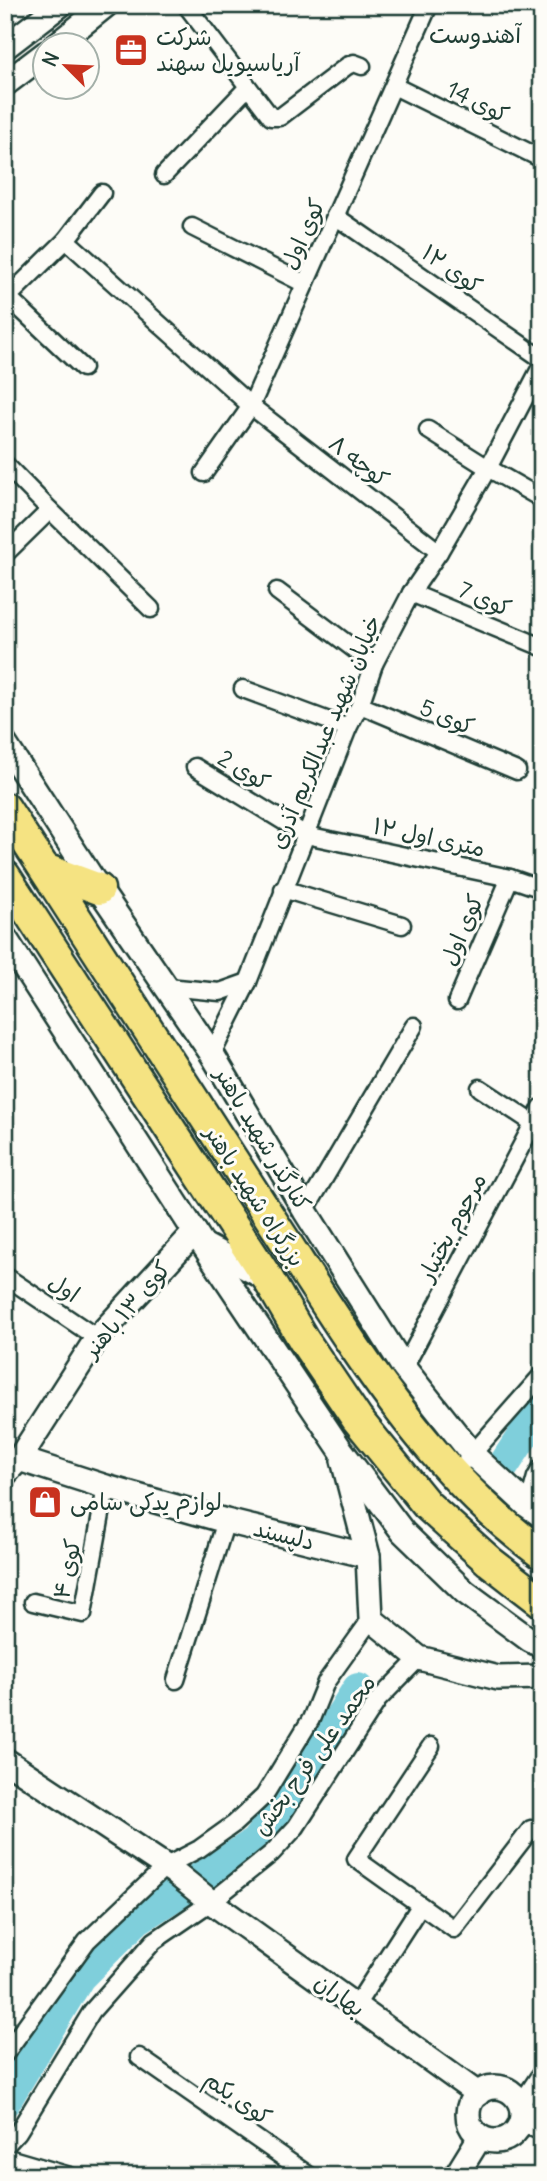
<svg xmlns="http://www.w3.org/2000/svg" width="547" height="2181" font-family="Delius,'Playpen Sans Arabic',sans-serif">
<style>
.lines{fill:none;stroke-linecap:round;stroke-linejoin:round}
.river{stroke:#7fcfdb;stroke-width:32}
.street-casing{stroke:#1f3d34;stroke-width:21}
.secondary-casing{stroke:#1f3d34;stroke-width:28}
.highway-casing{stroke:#1f3d34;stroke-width:35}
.street{stroke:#fdfcf7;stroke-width:16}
.secondary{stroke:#fdfcf7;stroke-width:23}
.highway{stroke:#f5e382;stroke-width:30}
.labels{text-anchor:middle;stroke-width:6;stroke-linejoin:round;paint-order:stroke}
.poi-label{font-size:23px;fill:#1f3d34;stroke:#fdfcf7;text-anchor:start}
.street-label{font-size:23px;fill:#1f3d34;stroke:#fdfcf7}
.neighbourhood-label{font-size:24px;fill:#1f3d34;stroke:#fdfcf7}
</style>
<rect width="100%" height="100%" fill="#fdfcf7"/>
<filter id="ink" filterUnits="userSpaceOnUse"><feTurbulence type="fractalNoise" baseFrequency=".0143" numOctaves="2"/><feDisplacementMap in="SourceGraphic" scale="14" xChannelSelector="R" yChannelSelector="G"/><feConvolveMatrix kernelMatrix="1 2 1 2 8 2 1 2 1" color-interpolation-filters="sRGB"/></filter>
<g filter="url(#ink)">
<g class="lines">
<g class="river">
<polyline points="500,1471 528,1428 542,1412"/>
<polyline points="5,2101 79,1977 137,1919 255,1843 282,1808 358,1689"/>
</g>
<g class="street-casing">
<g id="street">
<polyline points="186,5 271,117 280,117 347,66 354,63 362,66"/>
<polyline points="394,86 542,159"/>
<polyline points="164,175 248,87"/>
<polyline points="335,216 542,359"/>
<polyline points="192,227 305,284"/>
<polyline points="66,240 251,406 439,552"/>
<polyline points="83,368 8,297 66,240 102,193"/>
<polyline points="428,430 488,468 542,499"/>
<polyline points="5,464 50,510 151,609"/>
<polyline points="204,473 251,406 429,5"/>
<polyline points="5,554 50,510"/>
<polyline points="277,591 374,664"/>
<polyline points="411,593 542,647"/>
<polyline points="243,689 348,728"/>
<polyline points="360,705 517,771"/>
<polyline points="195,767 306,835 510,878 542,889"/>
<polyline points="283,889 402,925"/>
<polyline points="167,987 220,992 248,982"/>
<polyline points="457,1001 510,878"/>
<polyline points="212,1054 248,982 348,728 360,705 374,664 411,593 439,552 488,468 542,365"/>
<polyline points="480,1088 533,1123"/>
<polyline points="305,1211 414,1026"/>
<polyline points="5,1276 97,1338"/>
<polyline points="404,1368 542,1107"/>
<polyline points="467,1460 542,1375"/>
<polyline points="528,1506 536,1477 542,1467"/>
<polyline points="33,1602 83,1614 106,1487"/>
<polyline points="176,1680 226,1521"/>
<polyline points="431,1746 356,1859 454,1929 531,1829"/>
<polyline points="355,2007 420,1906"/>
<polyline points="5,2054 87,1941 166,1866 199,1849 234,1824 264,1796 311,1719 326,1682 371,1619"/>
<polyline points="139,2057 310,2176"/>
<polyline points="520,2105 542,2072"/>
<polyline points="5,2146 18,2132 92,2011 154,1941 211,1902 272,1853 296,1827 378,1700 419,1658"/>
<polyline points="5,2157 70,2176"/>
</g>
</g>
<g class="secondary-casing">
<g id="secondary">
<polyline points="55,46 106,5"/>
<polyline points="5,47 60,5"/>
<polyline points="5,84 46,53"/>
<polyline points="5,744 99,889 212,1054 305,1211 404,1368 473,1455 528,1506 542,1516"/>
<polyline points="5,938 202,1243 341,1450 403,1532 465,1592 530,1640 542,1646"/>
<polyline points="204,1245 267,1279"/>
<polyline points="19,1459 106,1487 226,1521 368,1556"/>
<polyline points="343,1460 368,1556 371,1619 419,1658 498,1678 542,1677"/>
<polyline points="5,1474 19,1459 97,1338 195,1232"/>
<polyline points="5,1760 174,1872 211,1902 478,2094"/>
<circle cx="495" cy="2114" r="27"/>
<polyline points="522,2120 542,2128"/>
<polyline points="456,2176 480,2137"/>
</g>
</g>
<g class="highway-casing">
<g id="highway">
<path d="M 5,808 C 96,947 185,1088 276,1227 C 353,1345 426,1469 542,1554"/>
<polyline points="45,869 99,889"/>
<polyline points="5,876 268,1279 303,1339 357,1419 427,1505 489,1561 542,1602"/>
</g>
</g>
<use href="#street" class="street"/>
<use href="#secondary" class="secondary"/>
<use href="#highway" class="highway"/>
</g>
</g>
<defs>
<g id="office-square" transform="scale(1.75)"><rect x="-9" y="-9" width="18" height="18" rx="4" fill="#c8321e" stroke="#fdfcf7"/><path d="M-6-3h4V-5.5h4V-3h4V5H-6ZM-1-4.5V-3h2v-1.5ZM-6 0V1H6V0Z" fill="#fff"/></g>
<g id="shop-square" transform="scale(1.75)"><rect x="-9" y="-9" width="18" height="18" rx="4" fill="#c8321e" stroke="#fdfcf7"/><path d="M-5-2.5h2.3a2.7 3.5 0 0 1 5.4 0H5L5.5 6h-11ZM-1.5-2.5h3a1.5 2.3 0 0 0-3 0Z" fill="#fff"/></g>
</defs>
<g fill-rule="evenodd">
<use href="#office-square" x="131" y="50"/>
<use href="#shop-square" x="45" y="1502"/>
</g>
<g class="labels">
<g class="poi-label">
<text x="156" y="45">شرکت<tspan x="156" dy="26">آریاسیویل سهند</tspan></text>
<text x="70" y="1510">لوازم یدکی سامی</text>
</g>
<g class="street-label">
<text transform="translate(478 102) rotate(26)" y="8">کوی 14</text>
<text transform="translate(303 234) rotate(-66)" y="8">کوی اول</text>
<text transform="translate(452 269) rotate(35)" y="8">کوی ۱۲</text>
<text transform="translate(359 461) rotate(38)" y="8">کوچه ۸</text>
<text transform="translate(485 599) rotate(23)" y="8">کوی 7</text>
<text transform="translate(447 717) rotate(23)" y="8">کوی 5</text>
<text transform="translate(325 732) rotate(-67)" y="8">خیابان شهید عبدالکریم آذری</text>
<text transform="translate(244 770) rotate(31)" y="8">کوی 2</text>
<text transform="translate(429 837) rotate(12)" y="8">۱۲ متری اول</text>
<text transform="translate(462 930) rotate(-67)" y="8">کوی اول</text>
<text transform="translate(263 1139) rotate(59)" y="8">کنارگذر شهید باهنر</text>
<text transform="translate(255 1196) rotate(57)" y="8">بزرگراه شهید باهنر</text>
<text transform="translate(452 1227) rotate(-62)" y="8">مرحوم بختیار</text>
<text transform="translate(64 1288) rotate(34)" y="8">اول</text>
<text transform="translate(127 1309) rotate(-49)" y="8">کوی ۱۳ باهنر</text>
<text transform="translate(284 1535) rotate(14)" y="8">دلپسند</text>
<text transform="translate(67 1569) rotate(-78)" y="8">کوی ۴</text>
<text transform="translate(314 1755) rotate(-54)" y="8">محمد علی فرح بخش</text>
<text transform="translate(340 1995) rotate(36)" y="8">بهاران</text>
<text transform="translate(238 2098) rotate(35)" y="8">کوی یکم</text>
</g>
<g class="neighbourhood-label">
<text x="475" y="43">آهندوست</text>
</g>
</g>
<rect width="547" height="2181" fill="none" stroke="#fdfcf7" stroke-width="28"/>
<rect x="14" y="14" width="519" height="2153" fill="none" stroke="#1f3d34" stroke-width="2.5" filter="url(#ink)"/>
<g transform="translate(66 66) rotate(294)"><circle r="33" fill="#fdfcf7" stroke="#a4b0a9" stroke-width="2"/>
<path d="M0-5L12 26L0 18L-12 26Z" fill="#c8321e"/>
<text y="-10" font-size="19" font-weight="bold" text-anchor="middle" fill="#1f3d34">N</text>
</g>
</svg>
